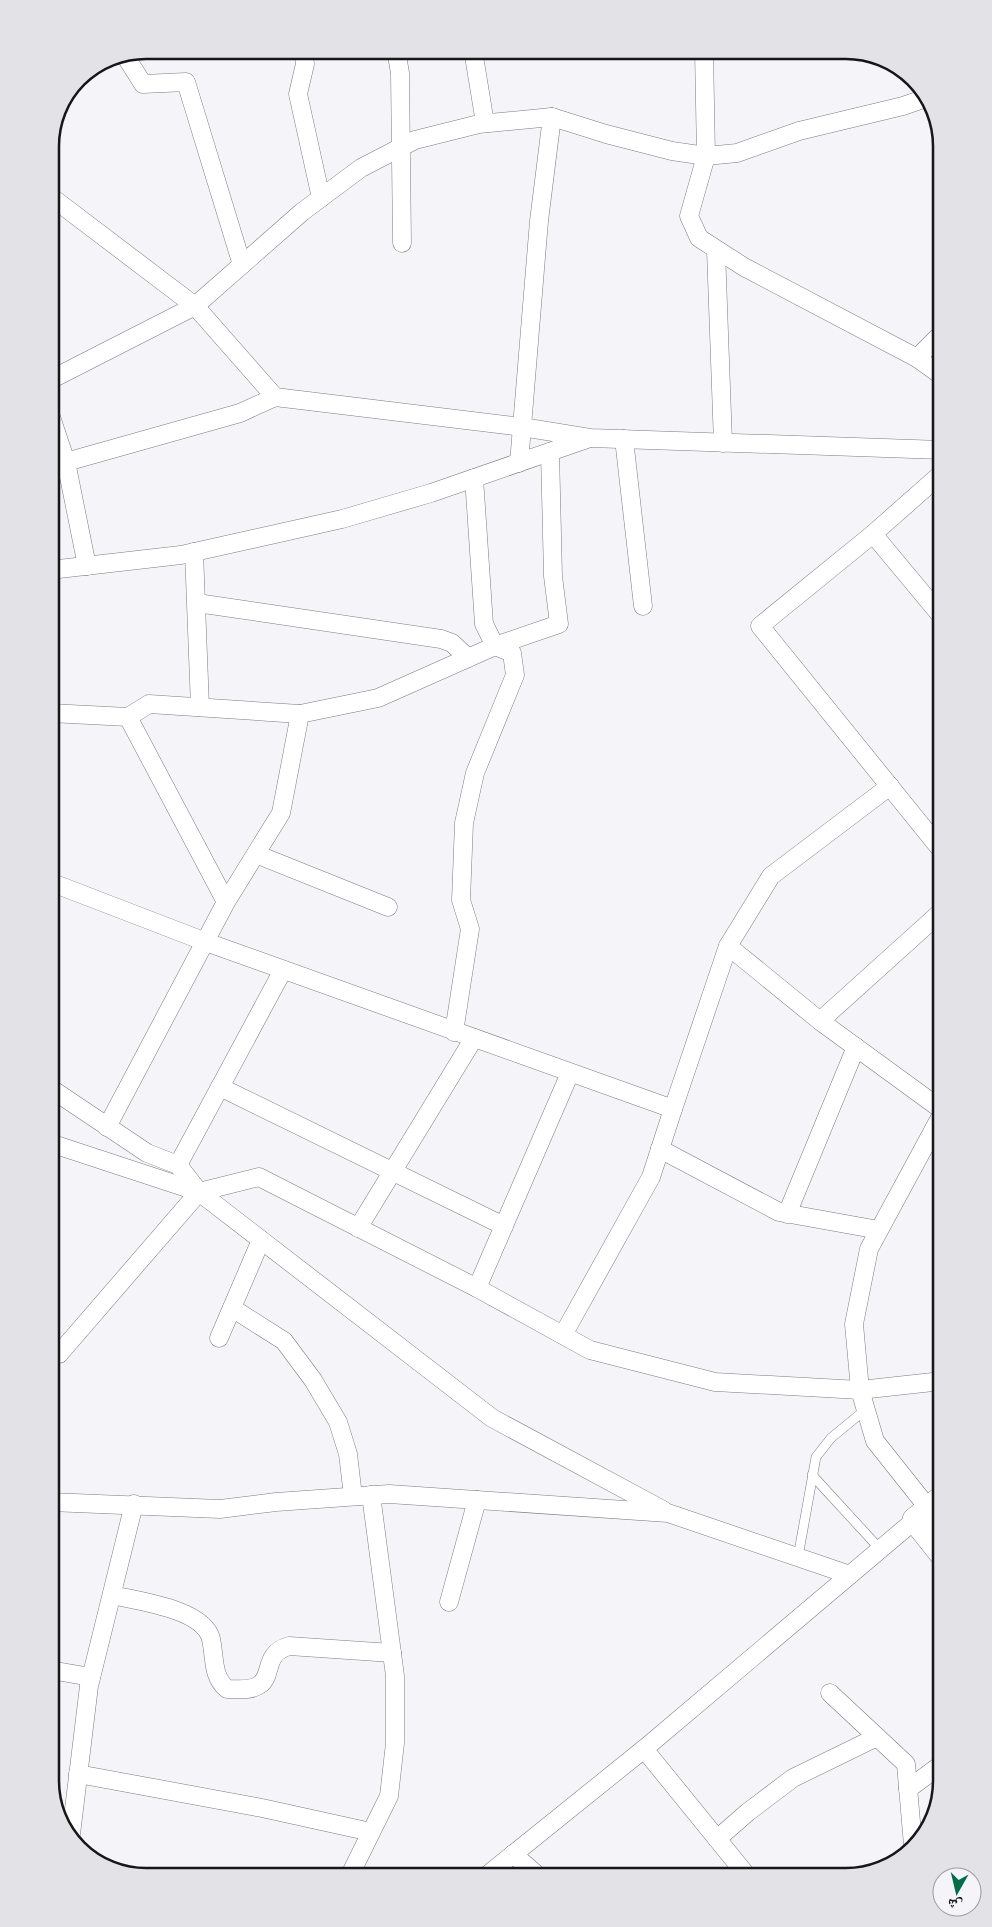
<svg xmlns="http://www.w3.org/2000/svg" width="992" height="1927" font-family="'Roboto Serif','Noto Naskh Arabic',serif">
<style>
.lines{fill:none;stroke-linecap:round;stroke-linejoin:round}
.lane-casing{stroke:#7c7c80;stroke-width:10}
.street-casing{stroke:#7c7c80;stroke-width:19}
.secondary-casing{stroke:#7c7c80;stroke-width:26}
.lane{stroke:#fff;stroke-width:9}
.street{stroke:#fff;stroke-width:18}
.secondary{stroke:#fff;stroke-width:25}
.rim{fill:none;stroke:#171719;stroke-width:2.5}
</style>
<rect width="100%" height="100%" fill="#f5f5f9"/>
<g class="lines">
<g class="lane-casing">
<g id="lane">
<polyline points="812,1475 880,1549"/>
<polyline points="798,1557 816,1457 831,1438 865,1410"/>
</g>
</g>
<g class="street-casing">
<g id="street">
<polyline points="303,50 305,64 298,94 321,198"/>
<polyline points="396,50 400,73 402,243"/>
<polyline points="473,50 485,123"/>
<polyline points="704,50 706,156 689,216 699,238 744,267 917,358 942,376"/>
<polyline points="124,54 143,84 186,82 242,265"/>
<polyline points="50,196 195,306 275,397 522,427 590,438 942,450"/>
<polyline points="716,250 723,443"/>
<polyline points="917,358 942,333"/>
<polyline points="50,380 195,306 302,212 361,168 415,140 479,124 552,117 606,134 672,151 706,156 737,153 799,131 903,106 926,98"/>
<polyline points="50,414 66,462 87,566"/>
<polyline points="624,439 643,606"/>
<polyline points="66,462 240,413 275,397"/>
<polyline points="519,463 539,221 552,117"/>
<polyline points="474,478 484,624 495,646 559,624 553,576 550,452"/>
<polyline points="873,534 942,617"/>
<polyline points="194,552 200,707"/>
<polyline points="50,570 181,555 342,519 431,493 587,439"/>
<polyline points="197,603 441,639 452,643 468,658"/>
<polyline points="50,713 128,717 226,902 107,1127"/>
<polyline points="128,717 149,704 300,714"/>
<polyline points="942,851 760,626 873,534 942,473"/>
<polyline points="256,854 388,907"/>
<polyline points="50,882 206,942 673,1109 651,1177 563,1335"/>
<polyline points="226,902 281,813 300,714 378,698 495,646 512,653 515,675 475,773 464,823 461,900 470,929 454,1032"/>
<polyline points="728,946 820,1021 942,1110"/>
<polyline points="820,1021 942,911"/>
<polyline points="220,1087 504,1226"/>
<polyline points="50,1088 147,1153 178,1165 199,1192 492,1418 663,1510"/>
<polyline points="673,1109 728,946 771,876 890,786"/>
<polyline points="50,1143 199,1192 259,1177 477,1288 590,1350 715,1382 860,1390 875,1441 929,1509"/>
<polyline points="660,1149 779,1212 879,1230"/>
<polyline points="178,1165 283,970"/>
<polyline points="787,1214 856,1047"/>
<polyline points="358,1228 474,1038"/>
<polyline points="477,1288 570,1073"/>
<polyline points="232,1308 284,1341 313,1380 338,1422 348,1454 353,1496"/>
<polyline points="219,1338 261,1240"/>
<polyline points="50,1353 59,1354 199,1192"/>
<polyline points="942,1381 860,1390 854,1324 869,1249 942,1114"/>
<polyline points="50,1502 220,1509 276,1502 389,1494 668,1513 850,1575"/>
<path d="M 112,1595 C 138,1601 204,1609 211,1639 C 215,1657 212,1677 227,1689 C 237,1689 251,1691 259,1685 C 274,1676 262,1654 289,1646 L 392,1653"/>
<polyline points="449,1602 477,1500"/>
<polyline points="50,1670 91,1677"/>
<polyline points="830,1693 906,1764 913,1845"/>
<polyline points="644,1749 748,1877"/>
<polyline points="78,1774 262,1808 371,1832"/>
<polyline points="908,1789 942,1764"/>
<polyline points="71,1834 89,1686 134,1504"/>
<polyline points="717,1839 748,1812 793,1778 877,1737"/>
<polyline points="513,1854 537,1875 542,1877"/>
<polyline points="349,1877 389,1796 395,1743 395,1676 371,1495"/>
<polyline points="485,1877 644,1749 915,1520"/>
</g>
</g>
<g class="secondary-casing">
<polyline id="secondary" points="942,1554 915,1520 942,1498"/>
</g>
<use href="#lane" class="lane"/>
<use href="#street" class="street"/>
<use href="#secondary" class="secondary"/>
</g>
<path d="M0 0H992V1927H0ZM146 59H846A87 87 0 0 1 933 146V1781A87 87 0 0 1 846 1868H146A87 87 0 0 1 59 1781V146A87 87 0 0 1 146 59Z" fill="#e3e3e7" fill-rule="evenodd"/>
<path class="rim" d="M146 59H846A87 87 0 0 1 933 146V1781A87 87 0 0 1 846 1868H146A87 87 0 0 1 59 1781V146A87 87 0 0 1 146 59Z"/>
<g transform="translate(957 1892) rotate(188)"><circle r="24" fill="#f5f5f9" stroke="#9c9c9f"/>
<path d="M0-4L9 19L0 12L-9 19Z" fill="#006e46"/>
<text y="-8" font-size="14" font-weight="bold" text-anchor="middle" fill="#171719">ش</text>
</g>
</svg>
